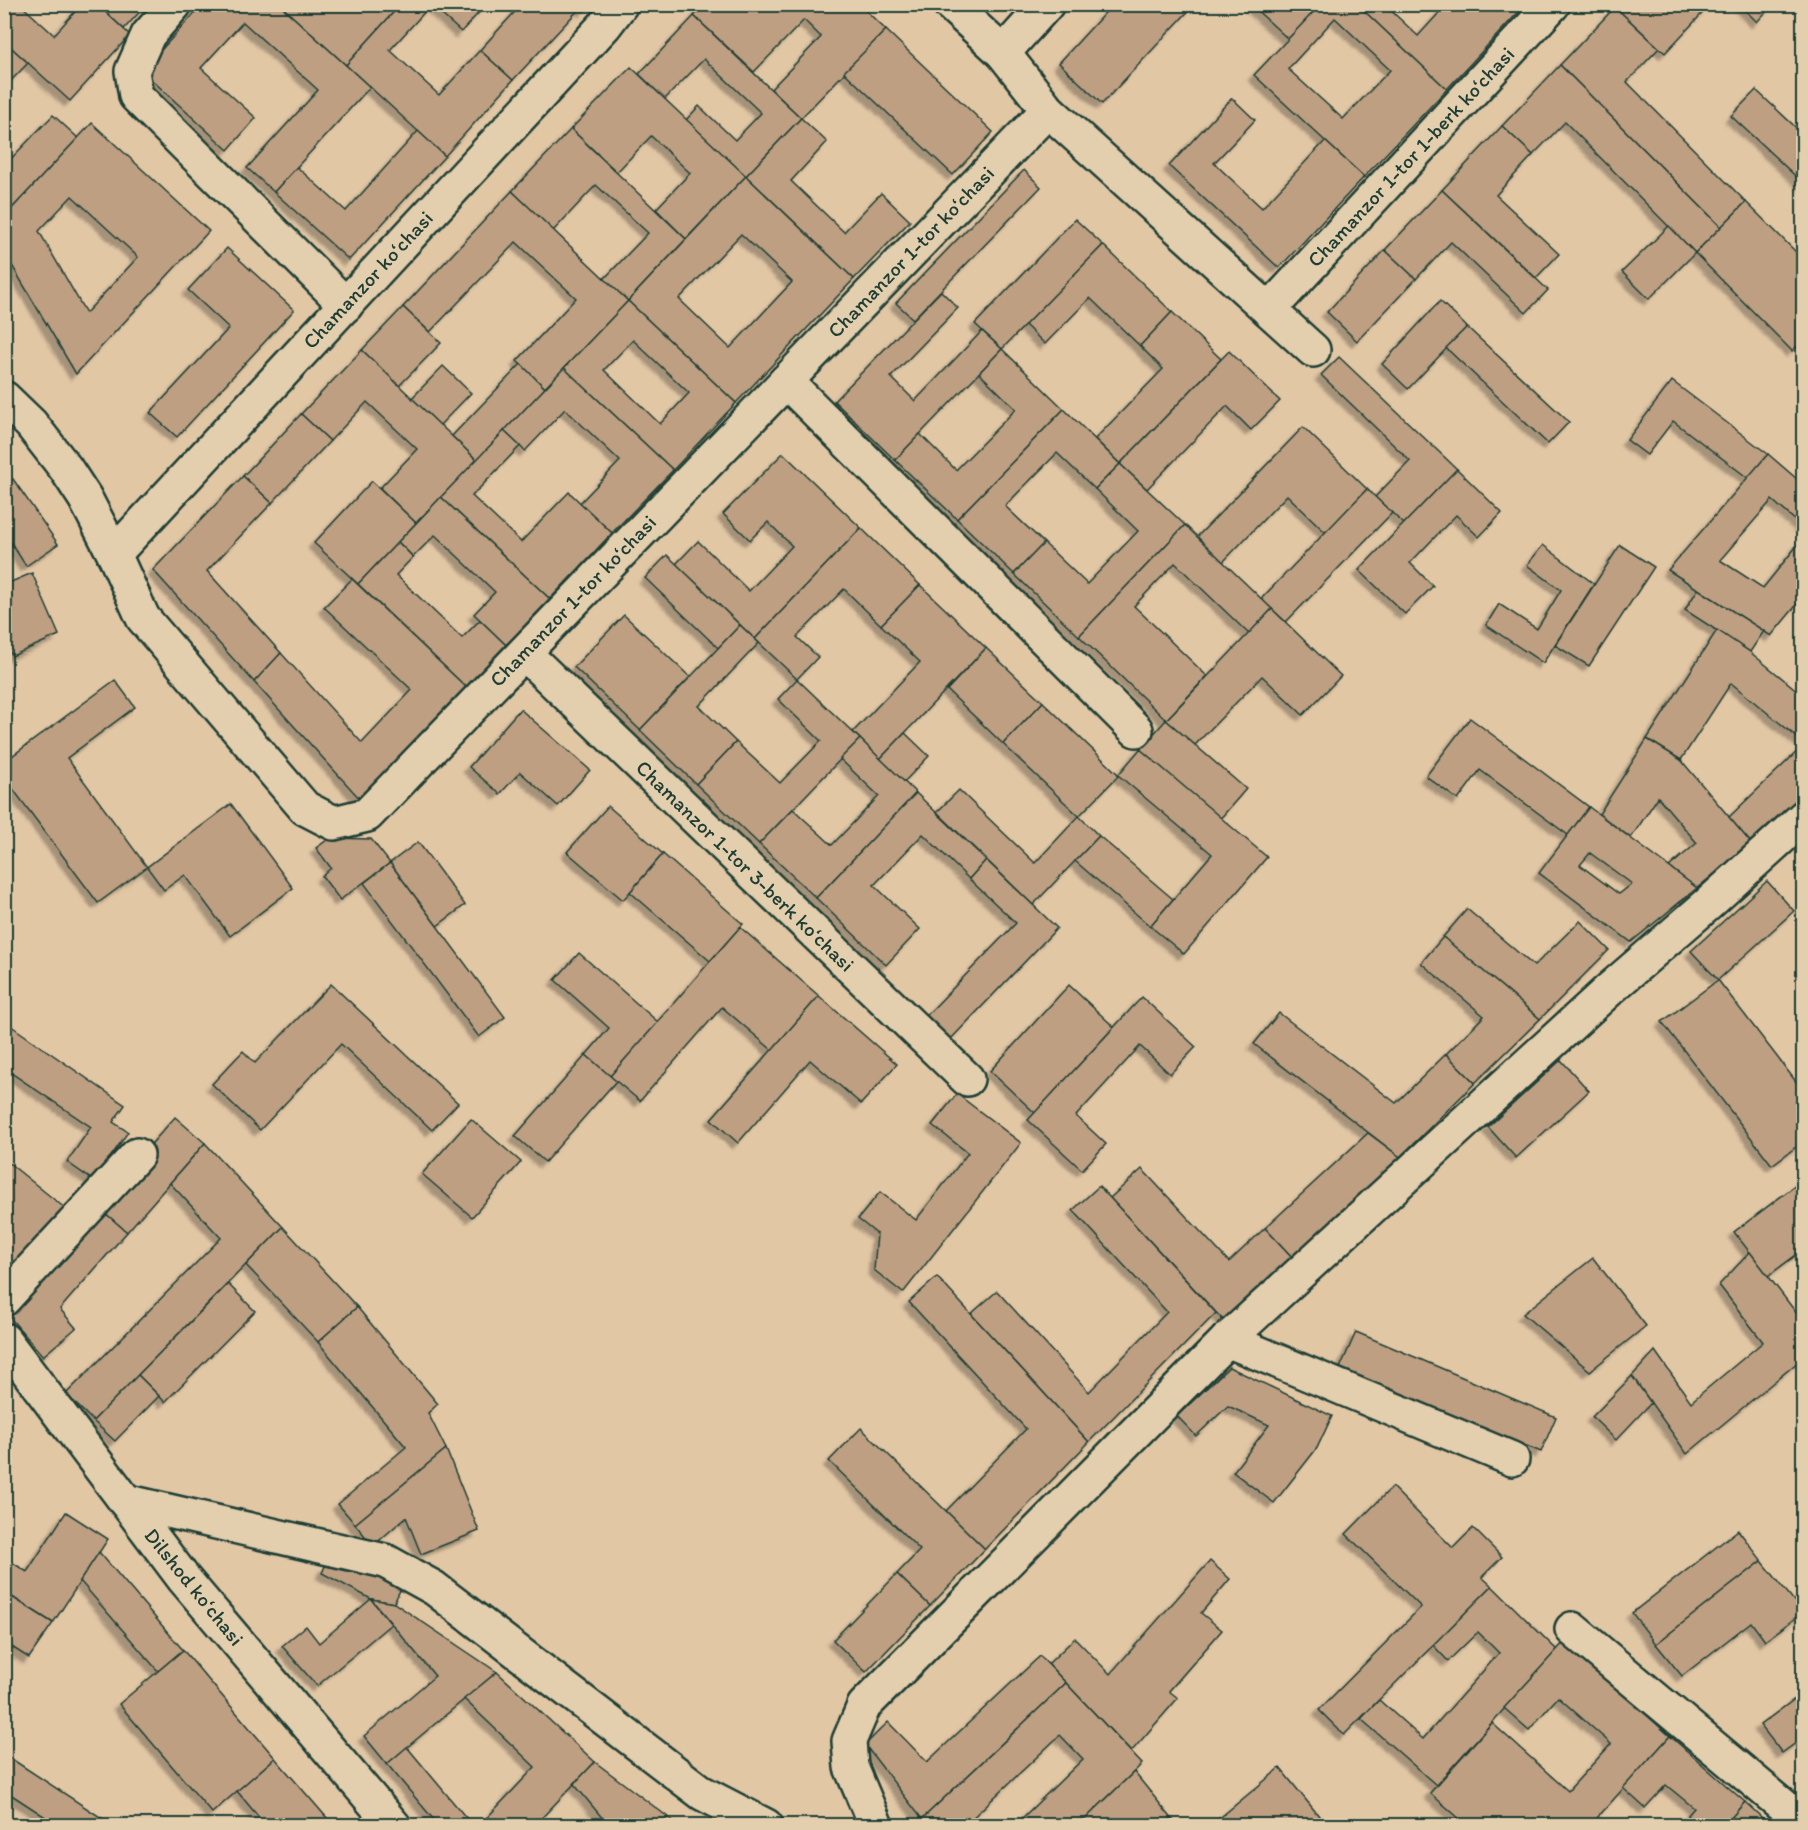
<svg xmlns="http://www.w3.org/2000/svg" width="1808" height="1830" font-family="Itim,sans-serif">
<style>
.building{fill:#be9f81;stroke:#1f3d34;stroke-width:1.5;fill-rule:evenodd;filter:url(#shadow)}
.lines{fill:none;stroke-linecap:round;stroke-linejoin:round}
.street-casing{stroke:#1f3d34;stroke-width:38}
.street{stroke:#e3cfad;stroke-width:33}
.labels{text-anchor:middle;stroke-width:5;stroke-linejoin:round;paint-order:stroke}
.street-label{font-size:21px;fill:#1f3d34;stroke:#e3cfad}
</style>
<defs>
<filter id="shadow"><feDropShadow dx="-5.5" dy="5.5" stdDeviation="1.5" flood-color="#0004"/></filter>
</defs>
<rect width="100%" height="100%" fill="#e2c7a5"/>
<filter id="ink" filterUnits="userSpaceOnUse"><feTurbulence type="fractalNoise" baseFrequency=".0167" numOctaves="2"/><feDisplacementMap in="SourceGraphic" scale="12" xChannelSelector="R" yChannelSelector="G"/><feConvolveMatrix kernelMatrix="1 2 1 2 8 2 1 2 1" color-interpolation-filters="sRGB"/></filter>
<g filter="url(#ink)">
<g class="building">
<polygon points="4,4 20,4 54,35 82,4 97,4 130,35 70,101 4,41"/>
<polygon points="97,4 147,4 124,29"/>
<polygon points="203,4 279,4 370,87 274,192 247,168 318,90 243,22 201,68 256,118 228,150 142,71"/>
<polygon points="279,4 401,4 346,65"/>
<polygon points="401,4 431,5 390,50 439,95 480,50 513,80 445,156 346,65"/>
<polygon points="483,4 485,6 461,32 430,4"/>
<polygon points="522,4 578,4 581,7 513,80 480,50"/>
<polygon points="578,4 590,4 584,11"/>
<polygon points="705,4 859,4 886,30 801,118 771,89 821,37 804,20 754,72 694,16"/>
<polygon points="1113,4 1195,4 1102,104 1059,63"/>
<polygon points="1250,4 1308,4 1315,11 1288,39"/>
<polygon points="1308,4 1321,4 1315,11"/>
<path d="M 1321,4 L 1357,4 L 1447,89 L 1364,177 L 1254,75 ZM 1335,18 L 1390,70 L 1343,119 L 1288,69 Z"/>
<polygon points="1357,4 1384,4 1418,36 1447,4 1526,4 1447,89"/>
<polygon points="1617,4 1711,4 1665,53 1615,7"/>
<polygon points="1739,4 1773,4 1757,22"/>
<polygon points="1615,7 1659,48 1627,82 1746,202 1721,227 1560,65"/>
<polygon points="694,16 801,118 746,176 686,120 699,106 735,140 761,113 704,59 665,99 639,74"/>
<polygon points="886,30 993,132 953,175 844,72"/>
<polygon points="4,41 28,63 4,88"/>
<polygon points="1560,65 1721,227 1695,253 1565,122 1533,155 1502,126"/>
<polygon points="631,67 746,176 686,239 656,209 690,173 651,136 617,172 571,129"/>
<polygon points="1756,90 1804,135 1804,184 1731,116"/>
<polygon points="1232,98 1255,120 1214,163 1262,208 1325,141 1364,177 1279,268 1169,166"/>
<polygon points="53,115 78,138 4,217 4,166"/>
<polygon points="801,118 827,142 791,181 844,232 881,193 910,221 854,279 746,176"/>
<path d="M 92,123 L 209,231 L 76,374 L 4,252 L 4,217 ZM 72,196 L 138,257 L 86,313 L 39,231 Z"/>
<polygon points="1502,126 1533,155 1496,195 1559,254 1536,278 1442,190"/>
<polygon points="571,129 686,239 628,301 604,279 648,233 596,185 553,231 512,191"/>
<polygon points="418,131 445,156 349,260 274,192 297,167 346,211"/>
<polygon points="1024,170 1041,187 913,319 896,303"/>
<path d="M 746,176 L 854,279 L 736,403 L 628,301 ZM 741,234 L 792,282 L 730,348 L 679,299 Z"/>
<polygon points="1442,190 1548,290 1526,313 1451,242 1416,279 1385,250"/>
<polygon points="512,191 628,301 545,388 517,361 576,298 516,242 430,332 403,307"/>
<polygon points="1746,202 1804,260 1804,340 1792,351 1695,253"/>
<polygon points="1075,219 1103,245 1002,349 975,324"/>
<polygon points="1669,226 1695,253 1649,299 1622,272"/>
<polygon points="1103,245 1172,312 1140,346 1090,298 1045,344 1025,325"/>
<polygon points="227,248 294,310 177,437 150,413 229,328 188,290"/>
<polygon points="1385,250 1416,279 1357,341 1327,312"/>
<polygon points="941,291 958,308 891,377 915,401 982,331 1002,349 895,460 834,401"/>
<path d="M 628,301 L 736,403 L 673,470 L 564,368 ZM 633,340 L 689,393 L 660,424 L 604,370 Z"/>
<polygon points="1440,301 1467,327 1408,389 1382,364"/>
<polygon points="403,307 441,343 399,386 362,350"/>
<polygon points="1172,312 1221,359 1120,464 1095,439 1163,369 1140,346"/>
<polygon points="1467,327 1569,422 1548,444 1446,348"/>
<polygon points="1002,349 1064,409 957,519 895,460 920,434 956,470 1016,409 979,373"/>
<polygon points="362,350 477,460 416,523 380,488 417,449 367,402 330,441 301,414"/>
<polygon points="1229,351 1280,401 1251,430 1227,406 1147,489 1120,464"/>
<polygon points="1339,357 1457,469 1404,524 1375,497 1410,461 1321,375"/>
<polygon points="521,364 545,388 477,460 452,436"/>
<polygon points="443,366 471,393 440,425 412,398"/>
<polygon points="564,368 673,470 612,533 580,503 620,461 565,409 525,451 504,431"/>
<polygon points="1672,381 1768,454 1748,478 1673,421 1647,455 1627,440"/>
<polygon points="1064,409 1120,464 1095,489 1057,453 1005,506 1044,543 1014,574 957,519"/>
<polygon points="301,414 330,441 272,503 243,476"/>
<polygon points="1303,427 1367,489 1326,533 1287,495 1223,562 1197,537"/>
<polygon points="504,431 520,446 472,496 521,542 569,492 612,533 550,599 441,497"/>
<polygon points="783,453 861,528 755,639 676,564 698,541 749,591 792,546 768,522 750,540 723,514"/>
<polygon points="1768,454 1804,485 1804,528 1772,500 1720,560 1763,588 1804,537 1804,596 1771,636 1668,570"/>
<polygon points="1120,464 1185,525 1079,636 1014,574 1044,543 1087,584 1138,531 1095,489"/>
<polygon points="1457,469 1502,513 1479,537 1456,515 1410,563 1433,586 1405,614 1359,570"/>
<polygon points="243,476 272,503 207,571 281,653 254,682 153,570"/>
<polygon points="13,479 58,544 26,566 6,535 4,536 4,485"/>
<polygon points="372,481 416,523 358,584 314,543"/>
<polygon points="1367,489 1392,513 1286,622 1261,599"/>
<polygon points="441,497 550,599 506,645 474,614 495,592 435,535 413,557 398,542"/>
<polygon points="1185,525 1272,609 1249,634 1175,563 1134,606 1207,676 1166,720 1079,636"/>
<polygon points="861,528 920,585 881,625 844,589 797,637 818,657 797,679 755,639"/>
<polygon points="398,542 413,557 396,575 462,638 480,620 506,645 466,687 358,584"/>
<polygon points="1543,545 1594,584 1543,663 1486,625 1499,604 1537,629 1561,590 1527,565"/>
<polygon points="1620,545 1654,567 1589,666 1555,645"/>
<polygon points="667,555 740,625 718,648 645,578"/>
<polygon points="32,573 59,635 12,656 4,638 4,585"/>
<polygon points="352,579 466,687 360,799 254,682 281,653 362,743 412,690 324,607"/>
<polygon points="920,585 986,648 880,759 853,732 920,662 881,625"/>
<polygon points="1698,589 1764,631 1750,652 1685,610"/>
<polygon points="1272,609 1341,676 1303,715 1262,676 1195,745 1166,720"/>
<polygon points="624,615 690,677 640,730 574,667"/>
<polygon points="740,625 759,643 699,706 736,742 696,784 640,730"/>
<polygon points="1717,630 1750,652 1804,696 1804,743 1731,683 1681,760 1647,739"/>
<polygon points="986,648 1043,702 1003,744 947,690"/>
<polygon points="797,679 860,739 759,844 696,784 736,742 780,783 821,741 778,699"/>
<polygon points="115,680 135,707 67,758 147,867 98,903 4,777 4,762"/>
<polygon points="1043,702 1119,775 1079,816 1003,744"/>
<polygon points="520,709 590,770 558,806 520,772 500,794 469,767"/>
<polygon points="1470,718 1589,807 1568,835 1480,770 1458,800 1426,776"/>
<polygon points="1166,720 1246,789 1220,819 1140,749"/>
<polygon points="905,733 929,756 904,782 880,759"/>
<polygon points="860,739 916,793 816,898 759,844 793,809 832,845 879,796 840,759"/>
<polygon points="1647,739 1681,760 1752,844 1697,888 1669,867 1697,843 1658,797 1631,838 1599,814"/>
<polygon points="1804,745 1804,793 1752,844 1729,817"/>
<polygon points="1140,749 1267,857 1184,954 1150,926 1212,854 1118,775"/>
<polygon points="959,790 1035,863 1079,816 1099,836 1033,905 937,812"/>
<polygon points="916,793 986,860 969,879 923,834 874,885 920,929 886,965 816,898"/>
<polygon points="231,804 293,888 230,936 185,875 164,890 147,867"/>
<polygon points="608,806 663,854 623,900 567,852"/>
<path d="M 1589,807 L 1697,888 L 1631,942 L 1539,873 ZM 1590,853 L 1632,884 L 1619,894 L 1580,865 Z"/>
<polygon points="1099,836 1173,899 1150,926 1075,861"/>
<polygon points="330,838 371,839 390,863 340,900 322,876 331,868 316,848"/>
<polygon points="418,842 465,905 437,926 390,863"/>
<polygon points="663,854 743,924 710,961 630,892"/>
<polygon points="986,860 1057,928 950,1040 926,1016 1016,923 969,879"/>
<polygon points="390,863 505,1017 479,1037 364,883"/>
<polygon points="1767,881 1794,911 1718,980 1691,951"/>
<polygon points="1467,909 1534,966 1580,921 1609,950 1540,1019 1443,937"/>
<polygon points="740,927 819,996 772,1050 722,1007 640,1101 610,1076"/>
<polygon points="1443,937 1540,1019 1475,1083 1446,1054 1484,1016 1421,963"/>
<polygon points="579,953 658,1022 610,1076 586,1055 609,1028 555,980"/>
<polygon points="1718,980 1804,1092 1804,1141 1772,1165 1662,1022"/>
<polygon points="331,984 458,1103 432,1130 341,1044 260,1130 212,1084 243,1051 255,1063"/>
<polygon points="1069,985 1114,1027 1035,1113 990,1071"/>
<polygon points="819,996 897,1064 861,1104 810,1060 738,1143 711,1119"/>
<polygon points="1142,997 1196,1047 1170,1074 1140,1046 1076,1116 1106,1144 1082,1170 1028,1120"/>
<polygon points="1279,1013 1396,1103 1446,1054 1475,1083 1400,1157 1254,1044"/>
<polygon points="4,1021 125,1105 113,1122 128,1132 94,1181 67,1162 91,1127 4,1068"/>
<polygon points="586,1055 616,1081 545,1162 515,1136"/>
<polygon points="1561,1060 1589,1091 1516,1158 1488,1127"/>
<polygon points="4,1068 10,1072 4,1080"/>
<polygon points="957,1094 1021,1143 903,1293 874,1270 877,1234 858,1219 880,1192 916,1220 968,1153 932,1125"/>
<polygon points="175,1117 205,1143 127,1232 97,1206"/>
<polygon points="471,1119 521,1162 472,1217 422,1174"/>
<polygon points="1368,1133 1400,1157 1292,1257 1265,1228"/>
<polygon points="205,1143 283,1227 93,1421 66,1394 221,1238 170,1183"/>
<polygon points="4,1159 66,1209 4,1283 4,1221 10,1215 4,1210"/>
<polygon points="1142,1169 1229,1262 1265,1228 1292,1257 1223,1320 1110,1198"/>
<polygon points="1804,1179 1804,1249 1768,1276 1734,1232"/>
<polygon points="1099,1186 1216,1313 1089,1442 971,1314 997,1291 1089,1392 1167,1312 1073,1210"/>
<polygon points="97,1206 127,1232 60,1309 76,1328 43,1356 5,1312"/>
<polygon points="283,1227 357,1307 318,1342 246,1265"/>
<polygon points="1750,1252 1804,1323 1804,1357 1687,1454 1632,1376 1655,1351 1691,1402 1763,1342 1719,1285"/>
<polygon points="1593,1258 1646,1326 1590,1371 1523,1314"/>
<polygon points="937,1277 1089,1442 985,1549 946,1511 1026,1429 909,1302"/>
<polygon points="228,1284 255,1311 165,1402 138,1375"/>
<polygon points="357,1307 438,1404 428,1413 446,1449 355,1524 338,1504 406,1447 318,1342"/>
<polygon points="1356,1332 1556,1417 1541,1452 1340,1368"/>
<polygon points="1229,1367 1332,1416 1317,1448 1274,1503 1233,1472 1269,1425 1228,1406 1196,1436 1177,1416"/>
<polygon points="138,1375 159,1396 115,1441 93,1421"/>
<polygon points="1632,1376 1651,1403 1616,1440 1592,1417"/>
<polygon points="861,1428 985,1549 930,1606 897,1574 920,1550 829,1461"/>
<polygon points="446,1449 479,1531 421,1554 406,1517 373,1546 355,1524"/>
<polygon points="1392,1487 1453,1548 1473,1528 1502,1557 1482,1577 1492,1586 1344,1735 1319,1710 1421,1607 1346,1534"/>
<polygon points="66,1512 108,1539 53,1623 4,1592 4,1557 27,1572"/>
<polygon points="1738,1530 1762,1561 1656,1644 1632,1613"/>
<polygon points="99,1552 183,1650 158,1671 80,1581"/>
<polygon points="1210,1561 1230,1579 1201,1613 1222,1630 1169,1691 1178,1698 1131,1752 1048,1664 1075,1638 1110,1674"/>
<polygon points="1762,1561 1803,1612 1765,1641 1751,1622 1682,1676 1656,1644"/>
<polygon points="325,1566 381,1574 402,1586 394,1603 371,1599 322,1573"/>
<polygon points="897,1574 930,1606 866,1672 833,1640"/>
<polygon points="1492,1586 1557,1650 1436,1785 1361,1719 1379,1700 1423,1739 1499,1653 1478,1632 1448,1661 1433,1645"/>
<polygon points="4,1592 53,1623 29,1658 4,1642"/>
<polygon points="371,1599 391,1624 317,1686 282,1646 306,1626 319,1643"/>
<polygon points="371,1599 394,1603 497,1672 387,1764 364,1736 435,1676"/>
<polygon points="1564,1642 1670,1736 1590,1826 1468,1826 1430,1793 1492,1723 1568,1791 1611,1744 1558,1697 1529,1730 1504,1708"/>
<polygon points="183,1650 275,1758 212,1813 119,1704"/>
<polygon points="1040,1656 1066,1683 922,1819 865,1745 888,1722 927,1762"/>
<polygon points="497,1672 595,1762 534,1826 479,1826 535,1767 464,1699"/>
<polygon points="1066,1683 1142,1764 1078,1826 1014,1826 1083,1759 1060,1735 964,1826 928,1826 922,1819"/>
<polygon points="1804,1692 1804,1737 1782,1753 1760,1725"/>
<polygon points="1670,1736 1745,1802 1724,1826 1678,1826 1694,1808 1666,1785 1645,1808 1623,1788"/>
<polygon points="407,1747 473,1826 439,1826 387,1764"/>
<polygon points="4,1754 114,1826 59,1826 4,1790"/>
<polygon points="275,1758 334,1826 266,1826 237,1791"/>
<polygon points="595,1762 668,1817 659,1826 609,1826 574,1784"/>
<polygon points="1280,1768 1319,1816 1307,1826 1210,1826"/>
<polygon points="1134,1772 1178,1826 1130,1826 1127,1821 1123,1826 1078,1826"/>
<polygon points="1745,1802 1771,1826 1724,1826"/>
<polygon points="668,1817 681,1826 659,1826"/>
</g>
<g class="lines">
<g class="street-casing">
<g id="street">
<polyline points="175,4 148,35 132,71 136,96 346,305"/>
<polyline points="950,4 1003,53 1048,110 1313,350"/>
<polyline points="1003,53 1047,4"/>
<polyline points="1269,310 1553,4"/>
<polyline points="786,381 1136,730"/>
<polyline points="4,398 31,424 66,469 85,498 114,554 143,618 305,808 334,823 367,815 1048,110"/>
<polyline points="114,554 605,25 621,4"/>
<polyline points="524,653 967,1079"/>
<polyline points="4,1299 137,1155"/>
<polyline points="4,1340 184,1579 394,1826"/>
<polyline points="1227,1340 1512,1459"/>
<polyline points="125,1501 385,1561 434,1588 702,1793 766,1826"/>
<polyline points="1572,1629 1804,1823"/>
<polyline points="876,1826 851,1767 849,1741 864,1706 1227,1340 1611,988 1707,905 1804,817"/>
</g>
</g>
<use href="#street" class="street"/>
</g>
</g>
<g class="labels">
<g class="street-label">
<text transform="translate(1411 157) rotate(-47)" y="7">Chamanzor 1-tor 1-berk koʻchasi</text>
<text transform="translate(911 252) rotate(-46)" y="7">Chamanzor 1-tor koʻchasi</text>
<text transform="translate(368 280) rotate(-47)" y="7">Chamanzor koʻchasi</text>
<text transform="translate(573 601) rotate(-46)" y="7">Chamanzor 1-tor koʻchasi</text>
<text transform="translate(745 866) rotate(44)" y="7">Chamanzor 1-tor 3-berk koʻchasi</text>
<text transform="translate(194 1587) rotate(51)" y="7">Dilshod koʻchasi</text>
</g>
</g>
<rect width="1808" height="1830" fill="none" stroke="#e3cfad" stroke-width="24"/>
<rect x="12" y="12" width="1784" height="1806" fill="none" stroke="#1f3d34" stroke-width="2" filter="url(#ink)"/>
</svg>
